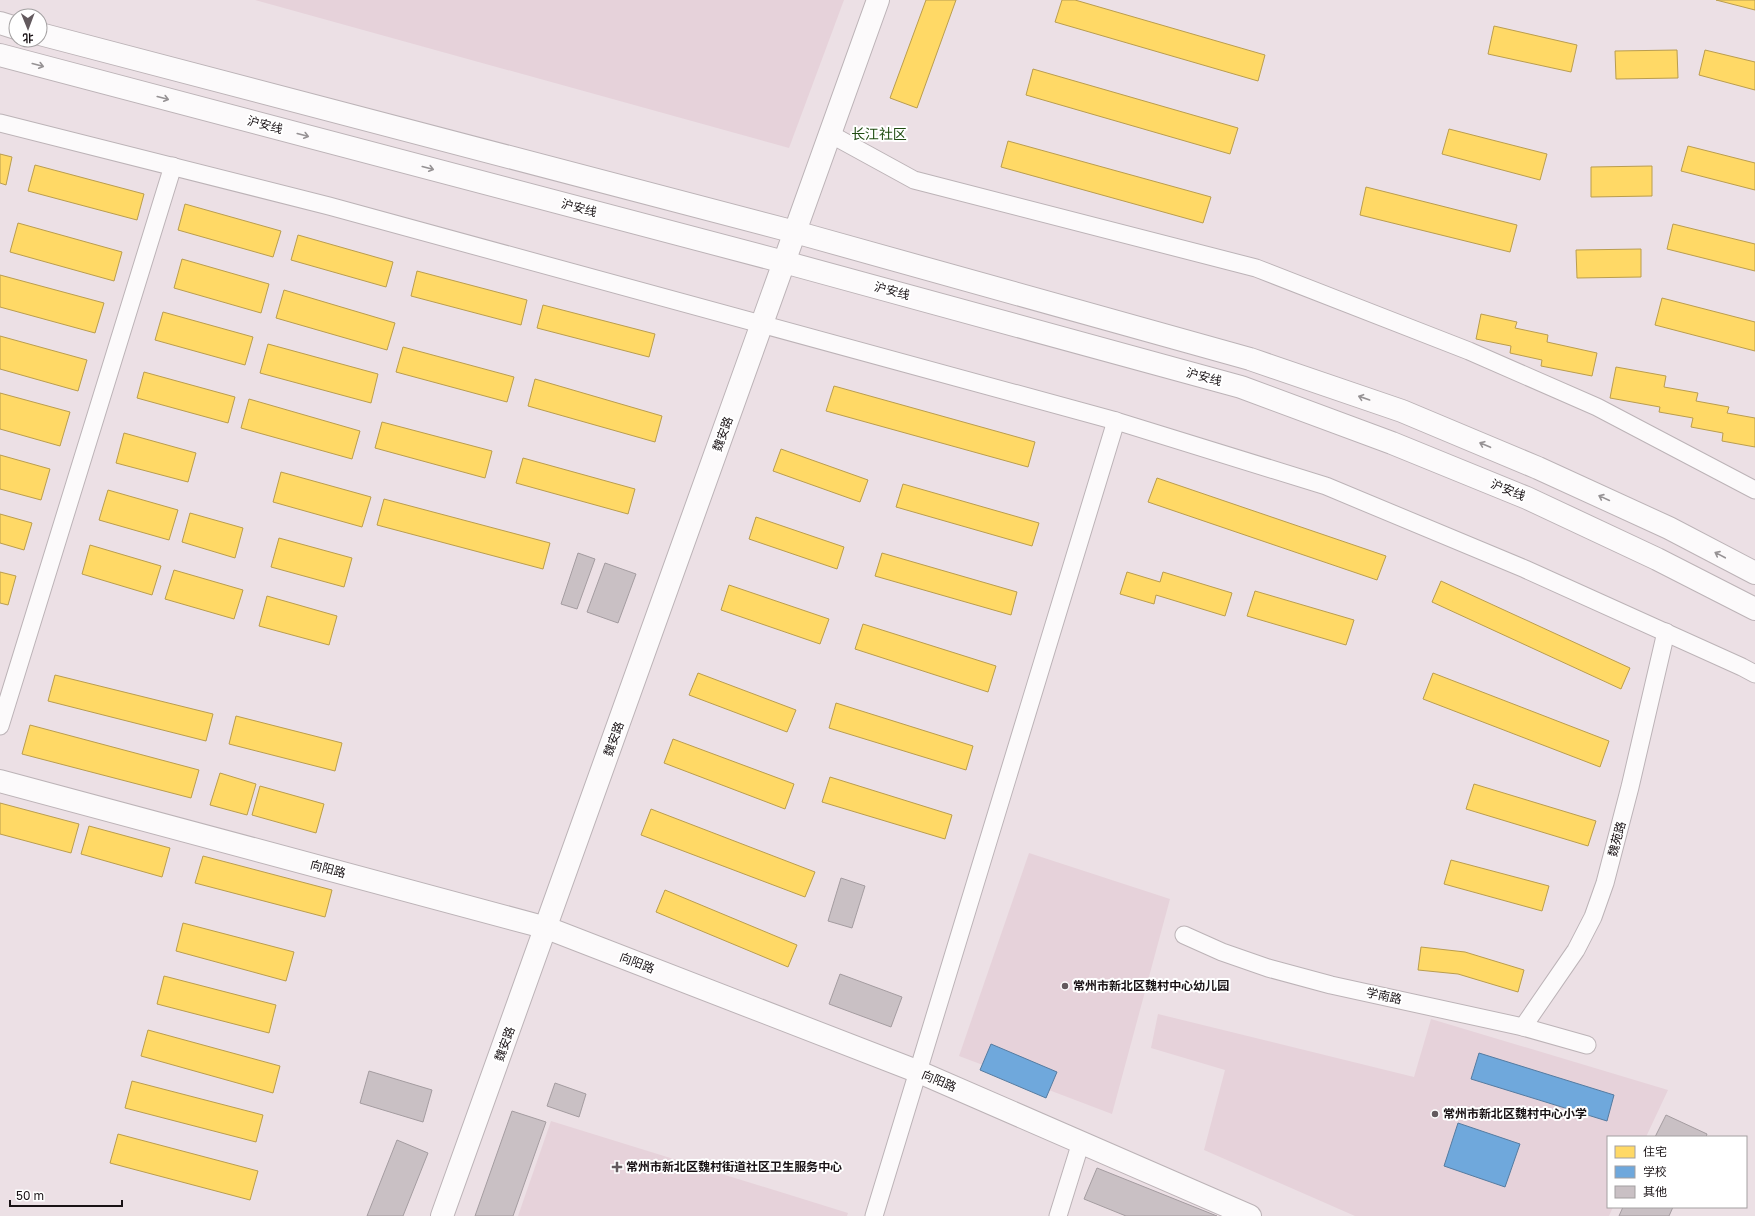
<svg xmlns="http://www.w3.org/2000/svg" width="1755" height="1216" font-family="'Golos Text','Noto Sans SC',sans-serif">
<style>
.built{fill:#e6d2da}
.homes{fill:#ffd966;stroke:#ba9d4e}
.schools{fill:#6fa8dc;stroke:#557ba0}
.building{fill:#c9c0c4;stroke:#a49ca0}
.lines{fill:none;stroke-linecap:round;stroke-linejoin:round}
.street-casing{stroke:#bcb3b7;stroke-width:19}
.secondary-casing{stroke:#bcb3b7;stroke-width:24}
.highway-casing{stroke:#bcb3b7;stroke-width:24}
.street{stroke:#fcfafb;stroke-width:17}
.secondary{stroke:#fcfafb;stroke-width:22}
.highway{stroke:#fcfafb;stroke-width:22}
.oneway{stroke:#969294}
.poi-dot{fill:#635a5e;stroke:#fff;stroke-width:1.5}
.labels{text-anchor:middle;stroke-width:4;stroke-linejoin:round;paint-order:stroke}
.street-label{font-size:12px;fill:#191215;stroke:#fff}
.poi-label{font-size:12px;font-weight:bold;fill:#191215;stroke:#fff;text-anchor:start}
.quarter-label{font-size:14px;fill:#204c12;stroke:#fff}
</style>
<rect width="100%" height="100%" fill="#ece0e5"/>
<g class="built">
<polygon points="255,0 844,0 789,148"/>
<polygon points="1029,853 1170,899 1112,1114 959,1056"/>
<polygon points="1158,1014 1414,1077 1431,1019 1668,1090 1646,1137 1608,1137 1608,1207 1613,1207 1609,1216 1355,1216 1204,1150 1225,1070 1151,1048"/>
<polygon points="551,1121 848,1213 847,1216 518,1216"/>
</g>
<g class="homes">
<polygon points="926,0 956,0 917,108 890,98"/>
<polygon points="1062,0 1075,0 1265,55 1258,81 1055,22"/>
<polygon points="1716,0 1755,0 1755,10"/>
<polygon points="1494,26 1577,45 1571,72 1488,54"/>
<polygon points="1677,50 1678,78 1616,79 1615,51"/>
<polygon points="1705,50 1755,62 1755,90 1699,75"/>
<polygon points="1033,69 1238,128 1230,154 1026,95"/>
<polygon points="1449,129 1547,154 1540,180 1442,154"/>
<polygon points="1008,141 1211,197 1203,223 1001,167"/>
<polygon points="1688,146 1755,163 1755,190 1681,171"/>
<polygon points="0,154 12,157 6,185 0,183"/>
<polygon points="35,165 144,194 137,220 28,191"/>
<polygon points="1652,166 1652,196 1591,197 1591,167"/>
<polygon points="1366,187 1517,225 1510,252 1360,215"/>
<polygon points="185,204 281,231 273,257 178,230"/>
<polygon points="18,223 122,252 114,281 10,252"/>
<polygon points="1673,224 1755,244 1755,271 1667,249"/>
<polygon points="298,235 393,262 386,287 291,260"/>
<polygon points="1641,249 1641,277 1577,278 1576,250"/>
<polygon points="182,259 269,284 261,313 174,288"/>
<polygon points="417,271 527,300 521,325 411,296"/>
<polygon points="0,275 104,303 95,333 0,307"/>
<polygon points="284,290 395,323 387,350 276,318"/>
<polygon points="1662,298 1755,322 1755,351 1655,325"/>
<polygon points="543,305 655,334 649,357 537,328"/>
<polygon points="163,312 253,337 245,365 155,340"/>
<polygon points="1481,314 1517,322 1515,328 1548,335 1547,342 1597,353 1592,376 1541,366 1542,360 1510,353 1511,346 1476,339"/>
<polygon points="0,336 87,360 78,391 0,369"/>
<polygon points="268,344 378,374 371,403 260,373"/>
<polygon points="403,347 514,377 507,402 396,372"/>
<polygon points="1616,367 1666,376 1664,387 1698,393 1696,401 1729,407 1727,413 1755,418 1755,447 1722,441 1723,433 1691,427 1693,418 1659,412 1660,407 1610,398"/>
<polygon points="144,372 235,397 228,423 137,398"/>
<polygon points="535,379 662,416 655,442 528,406"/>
<polygon points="834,386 1035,442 1028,467 826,411"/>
<polygon points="0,393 70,412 60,446 0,429"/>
<polygon points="249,399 360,431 352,459 241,428"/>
<polygon points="382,422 492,451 485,478 375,448"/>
<polygon points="124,433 196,453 188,482 116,463"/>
<polygon points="781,449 868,480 860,502 773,471"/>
<polygon points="0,455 50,469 41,500 0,489"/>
<polygon points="523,458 635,489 628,514 516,483"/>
<polygon points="281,472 371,497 362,527 273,502"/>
<polygon points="1157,478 1386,556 1377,580 1148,502"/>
<polygon points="903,484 1039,523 1032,546 896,507"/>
<polygon points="108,490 178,510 169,540 99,520"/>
<polygon points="384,499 550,543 543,569 377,525"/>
<polygon points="190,513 243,528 235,558 182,542"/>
<polygon points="0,514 32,523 24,550 0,543"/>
<polygon points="756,517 844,547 837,569 749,539"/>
<polygon points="279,538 352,558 344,587 271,567"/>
<polygon points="90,545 161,566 152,595 82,574"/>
<polygon points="882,553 1017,592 1011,615 875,576"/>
<polygon points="174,570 243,590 234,619 165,599"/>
<polygon points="0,572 16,576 8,605 0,603"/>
<polygon points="1127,572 1160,582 1163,572 1232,593 1225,616 1156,595 1154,604 1120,594"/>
<polygon points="1441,581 1630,668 1621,689 1432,602"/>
<polygon points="729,585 829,619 820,644 721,610"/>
<polygon points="1255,591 1354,620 1346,645 1247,616"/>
<polygon points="267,596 337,616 329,645 259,626"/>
<polygon points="863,624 996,666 988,692 855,649"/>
<polygon points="698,673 796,710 787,732 689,695"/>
<polygon points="1433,673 1609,741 1600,767 1423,699"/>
<polygon points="55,675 213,714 206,741 48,701"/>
<polygon points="836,703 973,746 966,770 829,728"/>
<polygon points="236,716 342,743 335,771 229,744"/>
<polygon points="30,725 199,770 191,798 22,754"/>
<polygon points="673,739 794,784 785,809 664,763"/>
<polygon points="220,773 256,784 247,815 210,805"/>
<polygon points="830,777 952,815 945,839 822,802"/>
<polygon points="1474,784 1596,821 1588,846 1466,809"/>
<polygon points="260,786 324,804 316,833 252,815"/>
<polygon points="0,803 79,824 71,853 0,834"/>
<polygon points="651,809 815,872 805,897 641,835"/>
<polygon points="89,826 170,848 162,877 81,854"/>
<polygon points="203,856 332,890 325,917 195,883"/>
<polygon points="1451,860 1549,886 1542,911 1444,884"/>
<polygon points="665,890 797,945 788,967 656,912"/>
<polygon points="183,923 294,952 286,981 176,951"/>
<polygon points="1421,947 1465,952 1524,970 1518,992 1458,974 1418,970"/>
<polygon points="164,976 276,1005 269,1033 157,1004"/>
<polygon points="148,1030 280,1066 273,1093 141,1056"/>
<polygon points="132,1081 263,1115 256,1142 125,1108"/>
<polygon points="118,1134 258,1171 250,1200 110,1163"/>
</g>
<g class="schools">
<polygon points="991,1044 1057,1072 1046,1098 980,1070"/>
<polygon points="1479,1053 1614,1095 1607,1121 1471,1079"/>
<polygon points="1458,1123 1520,1144 1505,1187 1444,1166"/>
</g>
<g class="building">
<polygon points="578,553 595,559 577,609 561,604"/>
<polygon points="605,563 636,574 618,623 587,612"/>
<polygon points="841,878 865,886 852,928 828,921"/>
<polygon points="840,974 902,997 891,1027 829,1004"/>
<polygon points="369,1071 432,1090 423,1122 360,1103"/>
<polygon points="555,1083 586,1094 579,1117 547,1106"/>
<polygon points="512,1111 546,1122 513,1216 475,1216"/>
<polygon points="1666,1115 1707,1134 1706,1137 1655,1137"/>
<polygon points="397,1140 428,1153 403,1216 367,1216"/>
<polygon points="1097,1168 1217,1216 1126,1216 1084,1199"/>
<polygon points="1623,1207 1673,1207 1669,1216 1619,1216"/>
</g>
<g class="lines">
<g class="street-casing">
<g id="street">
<polyline points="0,123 329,206 1116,421 1326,486 1525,569 1742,667 1755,674"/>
<polyline points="830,134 914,180 1256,268 1469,351 1597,407 1755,490"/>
<polyline points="0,726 173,166"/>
<polyline points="1184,935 1222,952 1268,968 1331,985 1523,1027 1587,1045"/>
<polyline points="1523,1027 1576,950 1593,917 1605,883 1630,787 1666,632"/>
<polyline points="874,1216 1116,421"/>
<polyline points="1058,1216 1081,1142"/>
</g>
</g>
<g class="secondary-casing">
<g id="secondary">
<polyline points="0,781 547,928 919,1072 1250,1216"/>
<polyline points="442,1216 878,0"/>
</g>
</g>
<g class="highway-casing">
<g id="highway">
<polyline points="0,23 16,28"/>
<polyline points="40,34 795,232 1250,359 1402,411 1538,468 1669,528 1755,573"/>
<polyline points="0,55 784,262 1241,387 1392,443 1527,498 1657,559 1755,609"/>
</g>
</g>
<use href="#street" class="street"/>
<use href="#secondary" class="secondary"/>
<use href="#highway" class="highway"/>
</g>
<defs><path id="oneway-shaft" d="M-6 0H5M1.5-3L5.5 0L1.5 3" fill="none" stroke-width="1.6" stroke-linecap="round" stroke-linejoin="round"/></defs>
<g class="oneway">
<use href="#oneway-shaft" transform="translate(38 65) rotate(15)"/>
<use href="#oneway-shaft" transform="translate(163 98) rotate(15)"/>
<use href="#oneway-shaft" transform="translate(303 135) rotate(15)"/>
<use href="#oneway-shaft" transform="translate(428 168) rotate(15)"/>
<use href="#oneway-shaft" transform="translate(1364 398) rotate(-161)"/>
<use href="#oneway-shaft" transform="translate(1485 445) rotate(-157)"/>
<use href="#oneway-shaft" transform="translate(1604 498) rotate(-155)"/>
<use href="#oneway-shaft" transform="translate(1720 555) rotate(-152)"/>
</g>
<g class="poi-dot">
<circle cx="1065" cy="986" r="4"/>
<circle cx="1435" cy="1114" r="4"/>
<path d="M615 1161h4v4h4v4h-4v4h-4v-4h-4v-4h4z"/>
</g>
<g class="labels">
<g class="street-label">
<text transform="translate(265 125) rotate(15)" y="4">沪安线</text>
<text transform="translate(579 208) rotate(15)" y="4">沪安线</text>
<text transform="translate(892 291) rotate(15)" y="4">沪安线</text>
<text transform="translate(1204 377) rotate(15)" y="4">沪安线</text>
<text transform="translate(723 434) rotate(-70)" y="4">魏安路</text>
<text transform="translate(1508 490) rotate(22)" y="4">沪安线</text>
<text transform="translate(614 739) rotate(-70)" y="4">魏安路</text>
<text transform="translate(1617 839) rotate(-75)" y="4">魏苑路</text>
<text transform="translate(328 869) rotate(15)" y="4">向阳路</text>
<text transform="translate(637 963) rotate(21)" y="4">向阳路</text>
<text transform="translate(1384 996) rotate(12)" y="4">学南路</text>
<text transform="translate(505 1044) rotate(-70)" y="4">魏安路</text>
<text transform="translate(939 1081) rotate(23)" y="4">向阳路</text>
</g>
<g class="poi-label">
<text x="1073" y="990">常州市新北区魏村中心幼儿园</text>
<text x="1443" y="1118">常州市新北区魏村中心小学</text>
<text x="626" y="1171">常州市新北区魏村街道社区卫生服务中心</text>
</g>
<g class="quarter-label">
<text x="879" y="139">长江社区</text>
</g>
</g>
<rect x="1607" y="1136" width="140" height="72" fill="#ffffff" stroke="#a3a0a1"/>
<rect x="1615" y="1146" width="20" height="12" fill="#ffd966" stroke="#a3a0a1"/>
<text x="1643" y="1156" font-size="12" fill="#191215">住宅</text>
<rect x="1615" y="1166" width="20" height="12" fill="#6fa8dc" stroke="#a3a0a1"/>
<text x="1643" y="1176" font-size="12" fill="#191215">学校</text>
<rect x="1615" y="1186" width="20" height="12" fill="#c9c0c4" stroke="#a3a0a1"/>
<text x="1643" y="1196" font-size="12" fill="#191215">其他</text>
<g transform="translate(28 28) rotate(179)"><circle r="19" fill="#ffffff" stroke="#a3a0a1"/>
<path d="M0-3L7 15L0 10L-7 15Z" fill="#635a5e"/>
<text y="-6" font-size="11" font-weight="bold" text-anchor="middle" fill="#191215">北</text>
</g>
<path d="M10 1200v6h112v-6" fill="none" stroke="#191215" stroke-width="2"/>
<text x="16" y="1200" font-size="12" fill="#191215" stroke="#ffffff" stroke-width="3" paint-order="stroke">50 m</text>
</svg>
